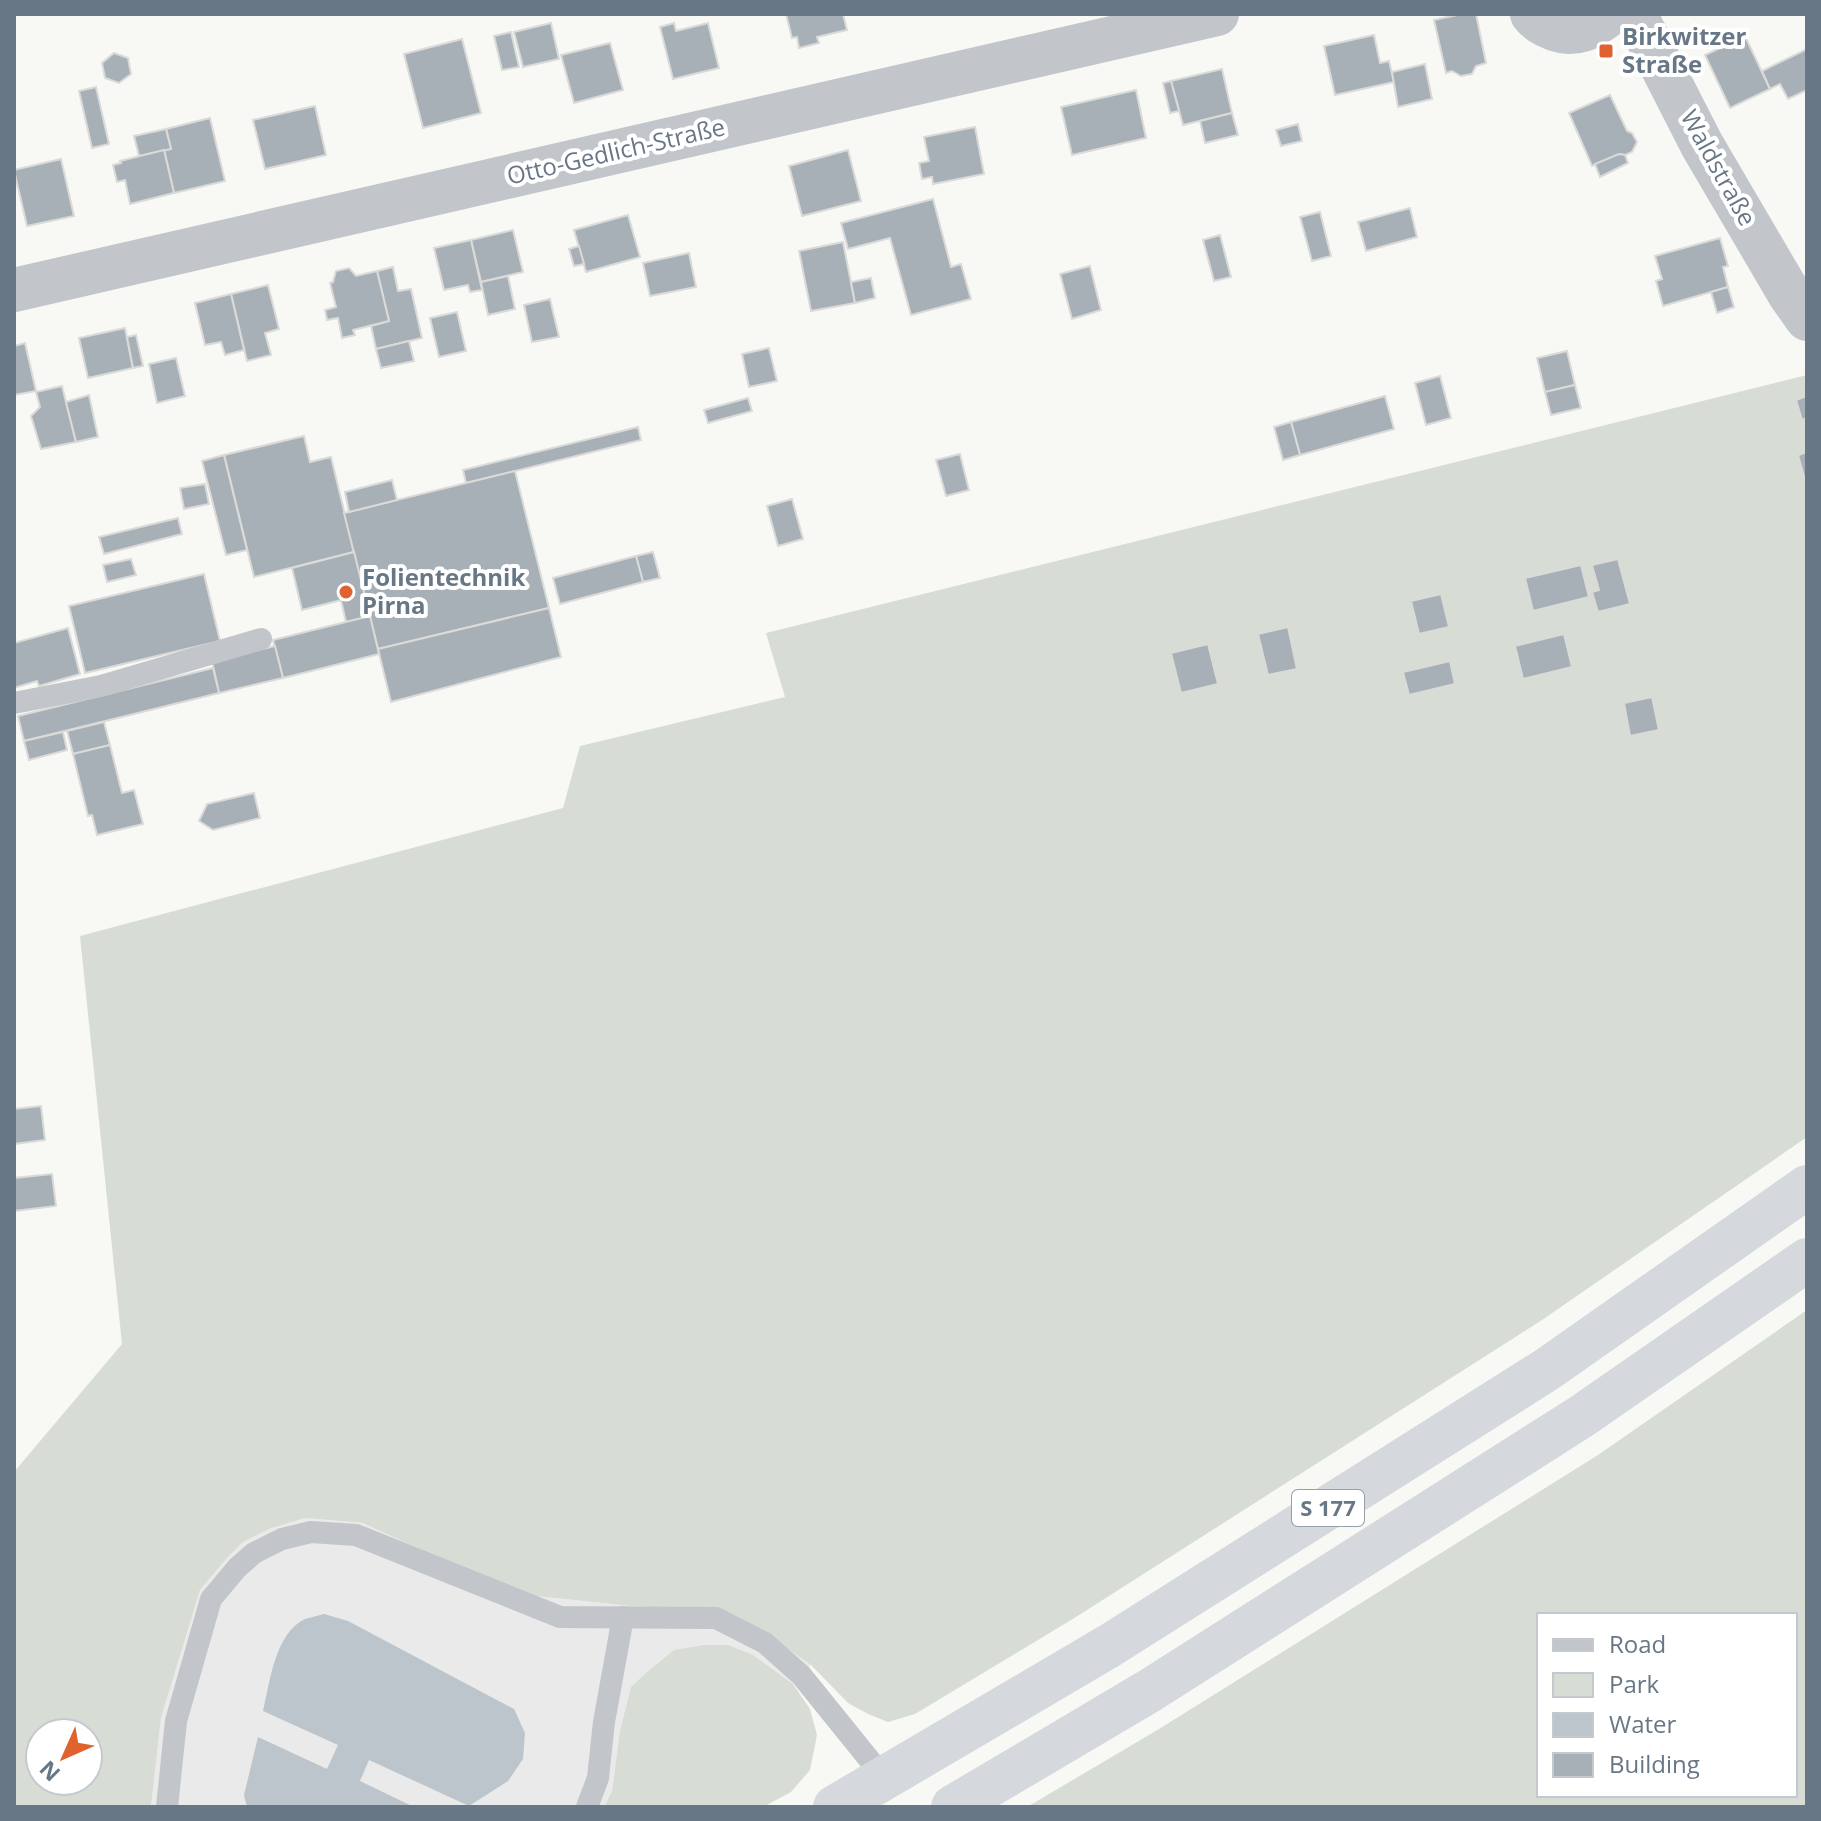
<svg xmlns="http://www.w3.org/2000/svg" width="1821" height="1821" font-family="'Open Sans',sans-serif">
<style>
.built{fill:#e9eae9}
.green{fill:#d7ddd5;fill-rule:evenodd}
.water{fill:#bcc5cb}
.building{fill:#a8b0b7;stroke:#dadad8;stroke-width:2}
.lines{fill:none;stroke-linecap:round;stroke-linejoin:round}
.lane{stroke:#c2c5c9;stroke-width:22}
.street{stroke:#c2c5c9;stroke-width:44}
.highway{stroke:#d5d9dd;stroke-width:44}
.poi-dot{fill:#df622f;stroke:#fff;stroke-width:3}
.labels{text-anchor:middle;stroke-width:8;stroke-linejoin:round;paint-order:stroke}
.shield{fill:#fff;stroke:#95a0aa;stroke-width:2}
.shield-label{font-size:22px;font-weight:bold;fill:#687786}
.poi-label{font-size:24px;font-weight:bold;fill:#687786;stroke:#fff;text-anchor:start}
.street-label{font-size:24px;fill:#687786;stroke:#fff}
</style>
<rect width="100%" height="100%" fill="#f8f8f5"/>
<polygon class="built" points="305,1518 363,1523 517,1594 631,1606 723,1611 765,1633 811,1665 793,1684 753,1655 674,1650 648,1671 631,1687 620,1730 612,1791 604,1807 151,1807 161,1718 200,1590 227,1558 243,1542 269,1529"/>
<g class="green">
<path d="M 1807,375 L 1807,1137 L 1542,1320 L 1076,1617 L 915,1714 L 888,1722 L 868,1714 L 848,1703 L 811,1665 L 765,1633 L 723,1611 L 631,1606 L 517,1594 L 363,1523 L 305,1518 L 269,1529 L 243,1542 L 227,1558 L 200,1590 L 161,1718 L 151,1807 L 14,1807 L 14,1472 L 122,1344 L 80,936 L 563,808 L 580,746 L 785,697 L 766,633 ZM 40,1733 L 88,1733 L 88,1781 L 40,1781 Z"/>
<path d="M 1807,1310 L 1807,1807 L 1027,1807 L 1159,1729 L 1598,1455 ZM 1539,1615 L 1795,1615 L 1795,1795 L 1539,1795 Z"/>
<polygon points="704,1645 728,1645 753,1655 793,1684 810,1709 817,1735 810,1770 791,1792 763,1807 604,1807 612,1791 620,1730 631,1687 648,1671 674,1650"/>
</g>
<path class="water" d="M 324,1614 L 348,1621 L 514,1709 L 525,1733 L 523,1759 L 508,1781 L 469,1806 L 369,1760 L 360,1781 L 414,1807 L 247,1807 L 244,1795 L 258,1737 L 327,1769 L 338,1745 L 263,1711 C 270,1682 275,1633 305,1619 C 311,1617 318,1616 324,1614 Z"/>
<g class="building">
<polygon points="786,14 843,14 847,30 817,37 819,43 799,48 797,37 792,38"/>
<polygon points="1462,14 1476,14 1486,63 1476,66 1472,74 1461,76 1452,71 1446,73 1434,20"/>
<polygon points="551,23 559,59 523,67 514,32"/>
<polygon points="674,23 676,31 708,23 719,68 673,79 660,27"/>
<polygon points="511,32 519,67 502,70 494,36"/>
<polygon points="1374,35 1380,63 1389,61 1394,82 1335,95 1324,46"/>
<polygon points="1745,36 1770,89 1730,108 1705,55"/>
<polygon points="462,39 481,113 423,128 404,54"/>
<polygon points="610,43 623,90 574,103 561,55"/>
<polygon points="1807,49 1807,90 1788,99 1780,84 1770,89 1762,71"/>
<polygon points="114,53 128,58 131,74 119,83 105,78 102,63"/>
<polygon points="1425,64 1432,99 1398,107 1392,72"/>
<polygon points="1222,69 1232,113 1183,125 1171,81"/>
<polygon points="1171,81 1179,111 1170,113 1163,83"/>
<polygon points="96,87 109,144 92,148 79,91"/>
<polygon points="1136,90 1146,138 1072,155 1061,107"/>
<polygon points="1610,95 1627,131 1632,133 1637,142 1632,152 1625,155 1619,154 1592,166 1569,113"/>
<polygon points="315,106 326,155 265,169 253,120"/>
<polygon points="1232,113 1238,135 1205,143 1200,121"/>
<polygon points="210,118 225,181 174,193 164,150 171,149 166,129"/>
<polygon points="1298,124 1302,141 1281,146 1276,130"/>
<polygon points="975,127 984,174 933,184 932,177 922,179 919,163 929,161 924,137"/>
<polygon points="166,129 171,149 139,156 134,136"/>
<polygon points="164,150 174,193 130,204 125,180 117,182 113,165 121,163 120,161"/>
<polygon points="848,150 861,201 802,216 789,166"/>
<polygon points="1619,154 1625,155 1628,163 1600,177 1595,164"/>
<polygon points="61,159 74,216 27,226 14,170"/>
<polygon points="933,199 951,267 961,264 971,299 911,315 890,238 848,249 841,223"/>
<polygon points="1410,208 1417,237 1366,251 1358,222"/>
<polygon points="1320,212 1331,256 1312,261 1300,217"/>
<polygon points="628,215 640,257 586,272 574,230"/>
<polygon points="513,230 523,272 481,282 471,240"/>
<polygon points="1220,235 1231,277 1214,281 1203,240"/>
<polygon points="1720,238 1728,266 1723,267 1728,287 1663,306 1656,281 1662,279 1655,256"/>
<polygon points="471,240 482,290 470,292 468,285 444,290 434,248"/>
<polygon points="843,242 855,303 811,311 799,251"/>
<polygon points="579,246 584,264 574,266 569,249"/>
<polygon points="689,253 696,287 650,296 643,263"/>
<polygon points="1090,266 1101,310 1072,319 1060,274"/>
<polygon points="393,267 398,291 411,289 422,338 376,349 371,326 389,321 377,271"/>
<polygon points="349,268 356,276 377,271 389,321 353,330 355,335 342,338 338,318 327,320 325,310 336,307 330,283 333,282 336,271"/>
<polygon points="508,276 515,309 488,315 481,282"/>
<polygon points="871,278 875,298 855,303 851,282"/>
<polygon points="268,285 279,329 265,333 271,355 247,361 231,294"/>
<polygon points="1728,287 1734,307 1717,313 1711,292"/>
<polygon points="231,294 244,350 225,355 221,342 205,345 195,303"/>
<polygon points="550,299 559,337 532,342 524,305"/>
<polygon points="457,312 466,351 439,357 430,318"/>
<polygon points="125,328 133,368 88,378 79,338"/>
<polygon points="136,335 143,366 133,368 127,337"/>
<polygon points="409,341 414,361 381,368 376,349"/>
<polygon points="25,343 36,391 14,395 14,346"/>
<polygon points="769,348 777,381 749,387 742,354"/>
<polygon points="1567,351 1575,385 1545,392 1537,358"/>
<polygon points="176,358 185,396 157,403 149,364"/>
<polygon points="1440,376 1451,418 1426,425 1415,383"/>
<polygon points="1575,385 1581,408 1551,415 1545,392"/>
<polygon points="62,386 76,442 41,449 31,416 40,407 36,392"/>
<polygon points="89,395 98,437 76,442 66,402"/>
<polygon points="1385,396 1394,429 1300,455 1291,422"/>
<polygon points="1807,396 1807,418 1802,420 1796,400"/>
<polygon points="748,398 752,411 708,423 704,410"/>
<polygon points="1291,422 1300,455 1283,460 1274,427"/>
<polygon points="638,427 641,440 466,483 463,470"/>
<polygon points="304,436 310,462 331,457 354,552 254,577 224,455"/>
<polygon points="1807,452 1807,487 1798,455"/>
<polygon points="960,454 969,490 946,496 936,460"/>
<polygon points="224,455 247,550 226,555 202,461"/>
<polygon points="515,471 549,608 378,649 344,513"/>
<polygon points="392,480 397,500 349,512 345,492"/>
<polygon points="205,484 209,504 184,509 180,488"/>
<polygon points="792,499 803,539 778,546 767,506"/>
<polygon points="178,518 182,534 104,554 99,537"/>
<polygon points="354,552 370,616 346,622 341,600 302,610 292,568"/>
<polygon points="653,552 660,578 643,582 636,556"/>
<polygon points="636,556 643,582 560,604 553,578"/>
<polygon points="131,559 136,575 107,582 103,565"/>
<polygon points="1618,559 1630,604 1598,612 1592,592 1599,590 1592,565"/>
<polygon points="1581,565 1589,597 1533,611 1525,578"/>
<polygon points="204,574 220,641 85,673 69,606"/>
<polygon points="1441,594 1449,627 1419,634 1411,601"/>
<polygon points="549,608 561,657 391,702 378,649"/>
<polygon points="370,616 379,654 283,678 273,640"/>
<polygon points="1288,627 1297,669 1268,675 1258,634"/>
<polygon points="68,628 80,674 39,686 37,681 14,688 14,643"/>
<polygon points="1564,634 1572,667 1523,679 1515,646"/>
<polygon points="1208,644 1218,684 1181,693 1171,653"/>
<polygon points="275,646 283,678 219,693 212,661"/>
<polygon points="1450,661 1455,684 1409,695 1403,672"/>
<polygon points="213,668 219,693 24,741 18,716"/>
<polygon points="1652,697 1659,730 1630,736 1624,703"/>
<polygon points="104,722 110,745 73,754 67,731"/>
<polygon points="63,732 67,750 29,760 24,741"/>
<polygon points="110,745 122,793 134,790 143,824 97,835 92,815 88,816 73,754"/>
<polygon points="254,793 260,818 213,830 199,821 207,804"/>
<polygon points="41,1106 45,1140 14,1144 14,1109"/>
<polygon points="52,1174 56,1206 14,1211 14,1178"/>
</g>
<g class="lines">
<g class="lane">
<polyline points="14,703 101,686 261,639"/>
<polyline points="167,1807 176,1721 211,1599 237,1568 254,1553 282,1539 311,1532 356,1535 560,1617 716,1618 765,1643 801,1675 885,1779"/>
<polyline points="587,1807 598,1778 604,1722 623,1617"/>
</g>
<g class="street">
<path d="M 1532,14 C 1538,22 1545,25 1554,29 C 1577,37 1592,28 1610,14"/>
<polyline points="1635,14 1702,145 1790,295 1807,319"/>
<polyline points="14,290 1217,14"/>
</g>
<g class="highway">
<polyline points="835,1807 1109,1646 1546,1370 1807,1187"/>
<polyline points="953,1807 1149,1691 1582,1416 1807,1260"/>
</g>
</g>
<g class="poi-dot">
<rect x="1598" y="43" width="16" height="16" rx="4"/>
<circle cx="346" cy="592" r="8"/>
</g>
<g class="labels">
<rect class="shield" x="1292" y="1490" width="72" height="36" rx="6"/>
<g class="shield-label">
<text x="1328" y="1516">S 177</text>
</g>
<g class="poi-label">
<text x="1622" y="45">Birkwitzer<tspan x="1622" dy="28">Straße</tspan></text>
<text x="362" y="586">Folientechnik<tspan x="362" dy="28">Pirna</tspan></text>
</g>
<g class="street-label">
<text transform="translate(616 152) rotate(-13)" y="8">Otto-Gedlich-Straße</text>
<text transform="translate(1718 168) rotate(61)" y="8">Waldstraße</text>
</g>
</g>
<rect width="1821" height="1821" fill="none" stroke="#687786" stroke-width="32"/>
<rect x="1537" y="1613" width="260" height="184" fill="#ffffff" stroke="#c3c9cf" stroke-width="2"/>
<rect x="1553" y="1639" width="40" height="12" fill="#c2c5c9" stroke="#c3c9cf" stroke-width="2"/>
<text x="1609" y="1653" font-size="24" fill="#687786">Road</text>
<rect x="1553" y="1673" width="40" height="24" fill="#d7ddd5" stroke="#c3c9cf" stroke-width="2"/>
<text x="1609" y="1693" font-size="24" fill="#687786">Park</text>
<rect x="1553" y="1713" width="40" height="24" fill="#bcc5cb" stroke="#c3c9cf" stroke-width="2"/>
<text x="1609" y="1733" font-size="24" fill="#687786">Water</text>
<rect x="1553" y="1753" width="40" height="24" fill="#a8b0b7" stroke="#c3c9cf" stroke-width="2"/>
<text x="1609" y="1773" font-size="24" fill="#687786">Building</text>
<g transform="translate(64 1757) rotate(225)"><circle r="38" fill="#ffffff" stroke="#c3c9cf" stroke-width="2"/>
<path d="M0-6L14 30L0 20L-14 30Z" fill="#df622f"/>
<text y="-12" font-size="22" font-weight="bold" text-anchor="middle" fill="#687786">N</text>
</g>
</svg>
